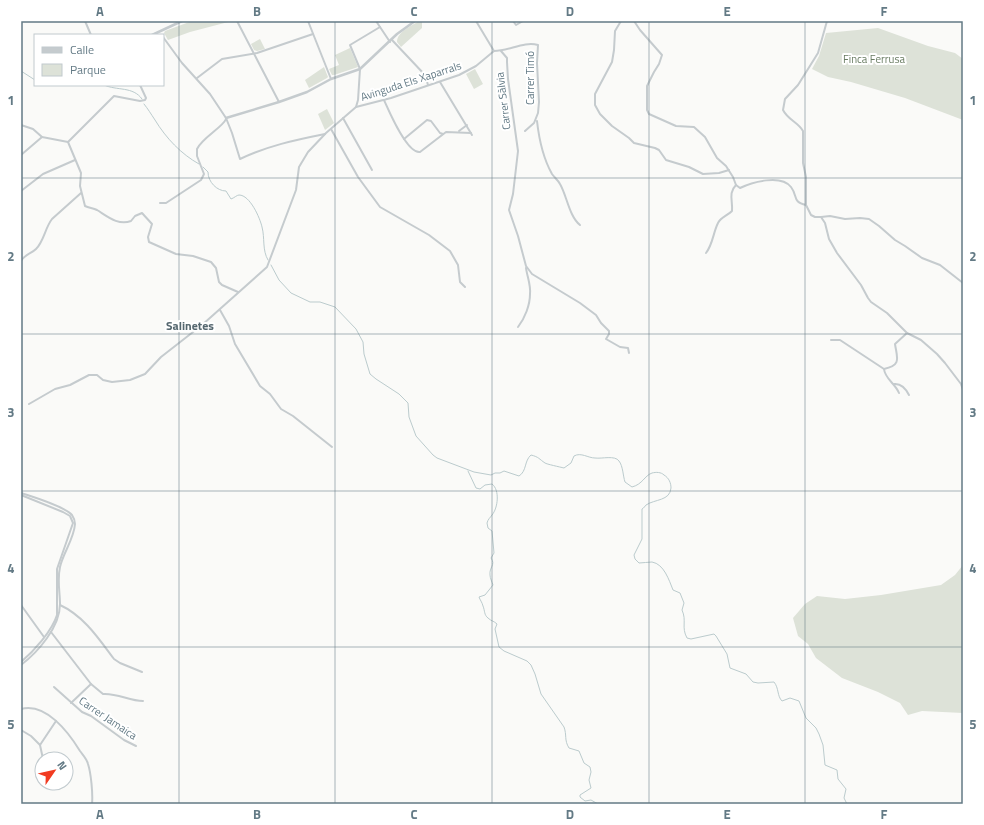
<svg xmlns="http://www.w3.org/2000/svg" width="984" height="825" font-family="'Titillium Web',sans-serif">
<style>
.green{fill:#dde2d8}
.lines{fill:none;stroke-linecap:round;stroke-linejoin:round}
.stream{stroke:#bbcbcd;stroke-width:1}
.minor{stroke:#c5cbce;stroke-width:2}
.tertiary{stroke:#c5cbce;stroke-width:2.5}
.grid{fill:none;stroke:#637a85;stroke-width:1;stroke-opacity:0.55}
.labels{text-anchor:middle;stroke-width:4;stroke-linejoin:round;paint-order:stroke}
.park-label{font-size:11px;fill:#697c62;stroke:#fff}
.street-label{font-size:11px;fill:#637a85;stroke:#fff}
.neighbourhood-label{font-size:12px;font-weight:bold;fill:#55676f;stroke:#fff}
.neatline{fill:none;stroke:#637a85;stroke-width:1.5}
.grid-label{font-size:13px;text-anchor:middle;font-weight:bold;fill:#637a85}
</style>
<rect width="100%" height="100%" fill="#fafaf8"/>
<g class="green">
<polygon points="192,21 232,21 190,32 168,40 164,33 165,31"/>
<path d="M 419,21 L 422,21 L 422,28 L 401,47 L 397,42 C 397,32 411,26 419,21 Z"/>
<polygon points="878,28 928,46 955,53 963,59 963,120 905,98 851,82 828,77 812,69 819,56 826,33"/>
<polygon points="260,39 265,49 257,51 254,50 251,44"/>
<polygon points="350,48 358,67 334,75 332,75 329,69 339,65 335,55"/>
<polygon points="324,67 328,77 327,78 309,88 305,80"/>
<polygon points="475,69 483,84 474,89 466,74"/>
<polygon points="327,109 334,123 325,130 318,114"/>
<polygon points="963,565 963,713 922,711 908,715 900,703 878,692 842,678 816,658 808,644 798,636 793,618 805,604 817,596 845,599 881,595 941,585 955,575"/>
</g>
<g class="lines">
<g class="stream">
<polyline points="21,71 35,80"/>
<path d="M 104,85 C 117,91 133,86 142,99"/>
<path d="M 144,104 C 148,109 151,114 155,120 C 166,138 181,154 199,164"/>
<path d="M 203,167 L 208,172 C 208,182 217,191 226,191 L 231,199 C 234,198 237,195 239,195 C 250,195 260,218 262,227 C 265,238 262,250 268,260"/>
<path d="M 271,265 L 279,280 L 291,293 L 310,302 L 320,302 L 335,307 L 356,329 L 363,342 L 364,354 L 370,374 L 376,379 L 399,394 L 408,403 L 409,417 L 416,436 L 433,455 L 437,458 L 474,472 L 491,475 L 495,473 L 500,473 L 504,471 L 519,476 C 527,471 524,461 531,455 C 539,457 539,459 545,463 C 546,464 560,467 564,468 L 571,463 L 574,456 C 581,452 588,458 595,458 C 602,459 615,455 619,461 C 623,466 623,476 625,482 L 632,487 C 643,484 644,476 652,473 C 656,472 661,472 664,475 C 669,478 671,483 671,488 C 670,501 655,499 646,505 C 645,506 644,508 642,509 L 642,539 L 634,555 L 635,559 L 639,563 C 643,563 648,562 652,562 C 664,564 669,580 673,590 L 680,593 L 684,603 L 682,610 C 687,621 681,627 687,638 L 691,639 L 714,634 L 716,636 L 727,654 L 730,668 L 746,674 L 753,682 L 758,683 L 774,682 C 779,688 777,696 782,701 L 790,698 L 799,701 L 806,718 L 816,728 L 819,734 L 823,745 L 825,765 L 837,770 L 838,779 L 846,789 L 844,798 L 847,804"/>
<path d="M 468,471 L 476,488 L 480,489 L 485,485 L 492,484 C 500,490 498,508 492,515 C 490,518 488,519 487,523 L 488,528 L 492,531 L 494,553 L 491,558 C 496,565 489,567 490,575 C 490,578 492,582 493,585 L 485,595 L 479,597 C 480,600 482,602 483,606 C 485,611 484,615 488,618 C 491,621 494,621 497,624 L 495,629 L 499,647 L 504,651 L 527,661 L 531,665 L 535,674 L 541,694 L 564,727 C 567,735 564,740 569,748 L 579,751 L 584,763 L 590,767 L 591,772 L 589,780 L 591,788 L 580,795 L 580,797 L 585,801 L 591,800 L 598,804"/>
</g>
<g class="minor">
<polyline points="85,21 91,35"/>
<polyline points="237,21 279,102"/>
<polyline points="308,21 331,79"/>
<polyline points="376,21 390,42"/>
<polyline points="476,21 494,51"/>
<polyline points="513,21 516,25 523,21"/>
<polyline points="621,21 615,31 614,50 612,62 595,94 595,105 600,114 612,126 629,138 634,143 655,148 659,150 666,160 689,167 703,174 719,173 729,170"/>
<path d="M 634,21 L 640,30 L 662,55 L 659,64 L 654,72 L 647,86 L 647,110 L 649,114 L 676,126 L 694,127 L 705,137 L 717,158 L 726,166 L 733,177 L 736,185 L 740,188 C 752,182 781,174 791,187 C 798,196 792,202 806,205"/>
<path d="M 827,21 L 818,53 L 798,85 L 785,99 L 783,110 C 788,120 798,122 803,131 L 803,163 L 806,177 L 806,205 L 811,215 L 815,217 L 821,217 L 825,223 L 829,239 L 837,253 L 861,285 L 868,298 L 871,302 L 887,313 L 907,333 L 921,340 L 937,354 L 945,363 L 961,384 L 963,390"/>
<path d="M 163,37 L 182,63 L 210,94 L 226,118 L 232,133 L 240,159 C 267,146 295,140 325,134"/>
<polyline points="392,40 425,75 428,85"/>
<path d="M 494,51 C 509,51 524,41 538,45 L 537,63 L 539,102 L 538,113 L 534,123 L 525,131"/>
<polyline points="501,51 507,58 507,62 508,79 518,151 513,194 509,210 518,236 526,266 532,274 580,303 596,315 601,323 609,331 609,334 606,339 620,347 628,348 629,353"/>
<polyline points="197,78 222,59 257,53 313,34"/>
<polyline points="440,82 472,135"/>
<path d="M 140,85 L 146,98 L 145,100 L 140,101 L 114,96 L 68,142 L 81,173 L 80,186 L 85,206 C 89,208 93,208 97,210 C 107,216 118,226 131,221 L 135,216 L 142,213 L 152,224 L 148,237 L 149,242 L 176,254 L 193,256 L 211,262 L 216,268 L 219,282 L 222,285 L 238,292"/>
<path d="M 384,100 C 389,111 407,154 420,152 L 446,132 L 471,133"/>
<polyline points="356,107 358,100 360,69 350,45 380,27"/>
<polyline points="343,118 372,170"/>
<path d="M 537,121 C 539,139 543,158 552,174 C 554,177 558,180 560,184 C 567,196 569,216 580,225"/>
<polyline points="21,125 33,129 42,137 68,142"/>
<polyline points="331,129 358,177 380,207 429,235 450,251 458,265 460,282 465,287"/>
<polyline points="459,131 467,125"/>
<polyline points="404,139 427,120 431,121 440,133 443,134"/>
<polyline points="21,155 42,137"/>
<polyline points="21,191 43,174 75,160"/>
<path d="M 160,203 L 166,203 L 201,180 L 204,174 L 197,156 L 197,149 C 202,138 223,127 226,119"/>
<polyline points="821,217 830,216 845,219 860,218 869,219 879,226 895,240 905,246 922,258 940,265 963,283"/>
<path d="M 706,253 C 713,244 713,233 718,223 C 721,217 727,216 732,211 C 733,201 728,193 736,185"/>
<path d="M 21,261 C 25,254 31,254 36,249 C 44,241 45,228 52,219 L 81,193"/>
<polyline points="220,310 229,326 235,344 260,386 270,394 281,409 293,416 332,447"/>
<path d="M 518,327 C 525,318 530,305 530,294 C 531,285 527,276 526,268"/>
<path d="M 831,340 L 840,340 L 884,369 C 902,365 897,358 895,344 L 907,333"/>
<path d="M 884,369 C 885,379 895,383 899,393"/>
<path d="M 894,384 C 902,383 906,389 909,395"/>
<polyline points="29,404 55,389 70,385 89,375 97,375 103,380 112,382 130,380 145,374 161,357 202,325 267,267 296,190 299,167 308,152 326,133 356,107 391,98 459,75 476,66 494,51"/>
<path d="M 21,493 C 33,497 64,506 72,515 C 74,518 75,520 75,524 C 74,539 63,553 60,567 C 57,580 60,592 60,604 C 60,627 38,652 21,665"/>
<path d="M 21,495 L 63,512 L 70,516 L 73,523 L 57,569 L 57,615 C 52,631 34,651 21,662"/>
<polyline points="21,605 44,637"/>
<path d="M 60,605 C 84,616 99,639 114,659 L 120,663 L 142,672"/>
<path d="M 51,632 L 91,684 L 103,694 C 118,693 129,701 143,701"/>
<polyline points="54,687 82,712 91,716 124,740 136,746"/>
<polyline points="71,703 91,684"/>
<path d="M 21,709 C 46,702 69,733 80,751 C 83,755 87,759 88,764 C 91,773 93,794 92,804"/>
<polyline points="21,730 31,736 40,745 43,759"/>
<polyline points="40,745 56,721"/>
<polyline points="43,784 43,783"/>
</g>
<g class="tertiary">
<polyline points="152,35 182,21"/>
<polyline points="226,118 279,102 307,92 331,79 360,69 397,34 415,21"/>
</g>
</g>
<path class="grid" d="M 179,21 L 179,804M 335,21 L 335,804M 492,21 L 492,804M 649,21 L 649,804M 805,21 L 805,804M 21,178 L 963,178M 21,334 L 963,334M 21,491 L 963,491M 21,647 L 963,647"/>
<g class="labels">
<g class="park-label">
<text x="874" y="63">Finca Ferrusa</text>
</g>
<g class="street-label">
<text transform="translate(530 78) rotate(-90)" y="4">Carrer Timó</text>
<text transform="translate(411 81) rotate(-18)" y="4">Avinguda Els Xaparrals</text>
<text transform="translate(503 101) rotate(-97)" y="4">Carrer Sàlvia</text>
<text transform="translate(108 718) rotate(34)" y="4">Carrer Jamaica</text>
</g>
<g class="neighbourhood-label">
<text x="190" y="330">Salinetes</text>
</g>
</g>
<rect width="984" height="825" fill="none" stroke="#ffffff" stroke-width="44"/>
<rect x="34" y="34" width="130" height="52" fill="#ffffff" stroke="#c1cace"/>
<rect x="42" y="47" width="20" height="6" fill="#c5cbce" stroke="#c1cace"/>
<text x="70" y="54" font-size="12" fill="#637a85">Calle</text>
<rect x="42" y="64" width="20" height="12" fill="#dde2d8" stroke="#c1cace"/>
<text x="70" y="74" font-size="12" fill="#637a85">Parque</text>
<g transform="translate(54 771) rotate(56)"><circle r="19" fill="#ffffff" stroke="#c1cace"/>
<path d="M0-3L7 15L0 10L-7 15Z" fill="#f13b21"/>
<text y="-6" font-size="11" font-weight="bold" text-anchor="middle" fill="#637a85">N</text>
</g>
<rect x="22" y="22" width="940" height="781" class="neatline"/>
<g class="grid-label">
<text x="100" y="16">A</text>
<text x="257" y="16">B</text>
<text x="414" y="16">C</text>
<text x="570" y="16">D</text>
<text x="727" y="16">E</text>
<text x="884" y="16">F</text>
<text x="11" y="105">1</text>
<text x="973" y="105">1</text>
<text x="11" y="261">2</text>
<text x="973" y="261">2</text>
<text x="11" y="417">3</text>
<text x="973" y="417">3</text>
<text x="11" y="573">4</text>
<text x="973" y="573">4</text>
<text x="11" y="729">5</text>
<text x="973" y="729">5</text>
<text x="100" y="819">A</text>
<text x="257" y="819">B</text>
<text x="414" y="819">C</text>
<text x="570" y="819">D</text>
<text x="727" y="819">E</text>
<text x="884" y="819">F</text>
</g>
</svg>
